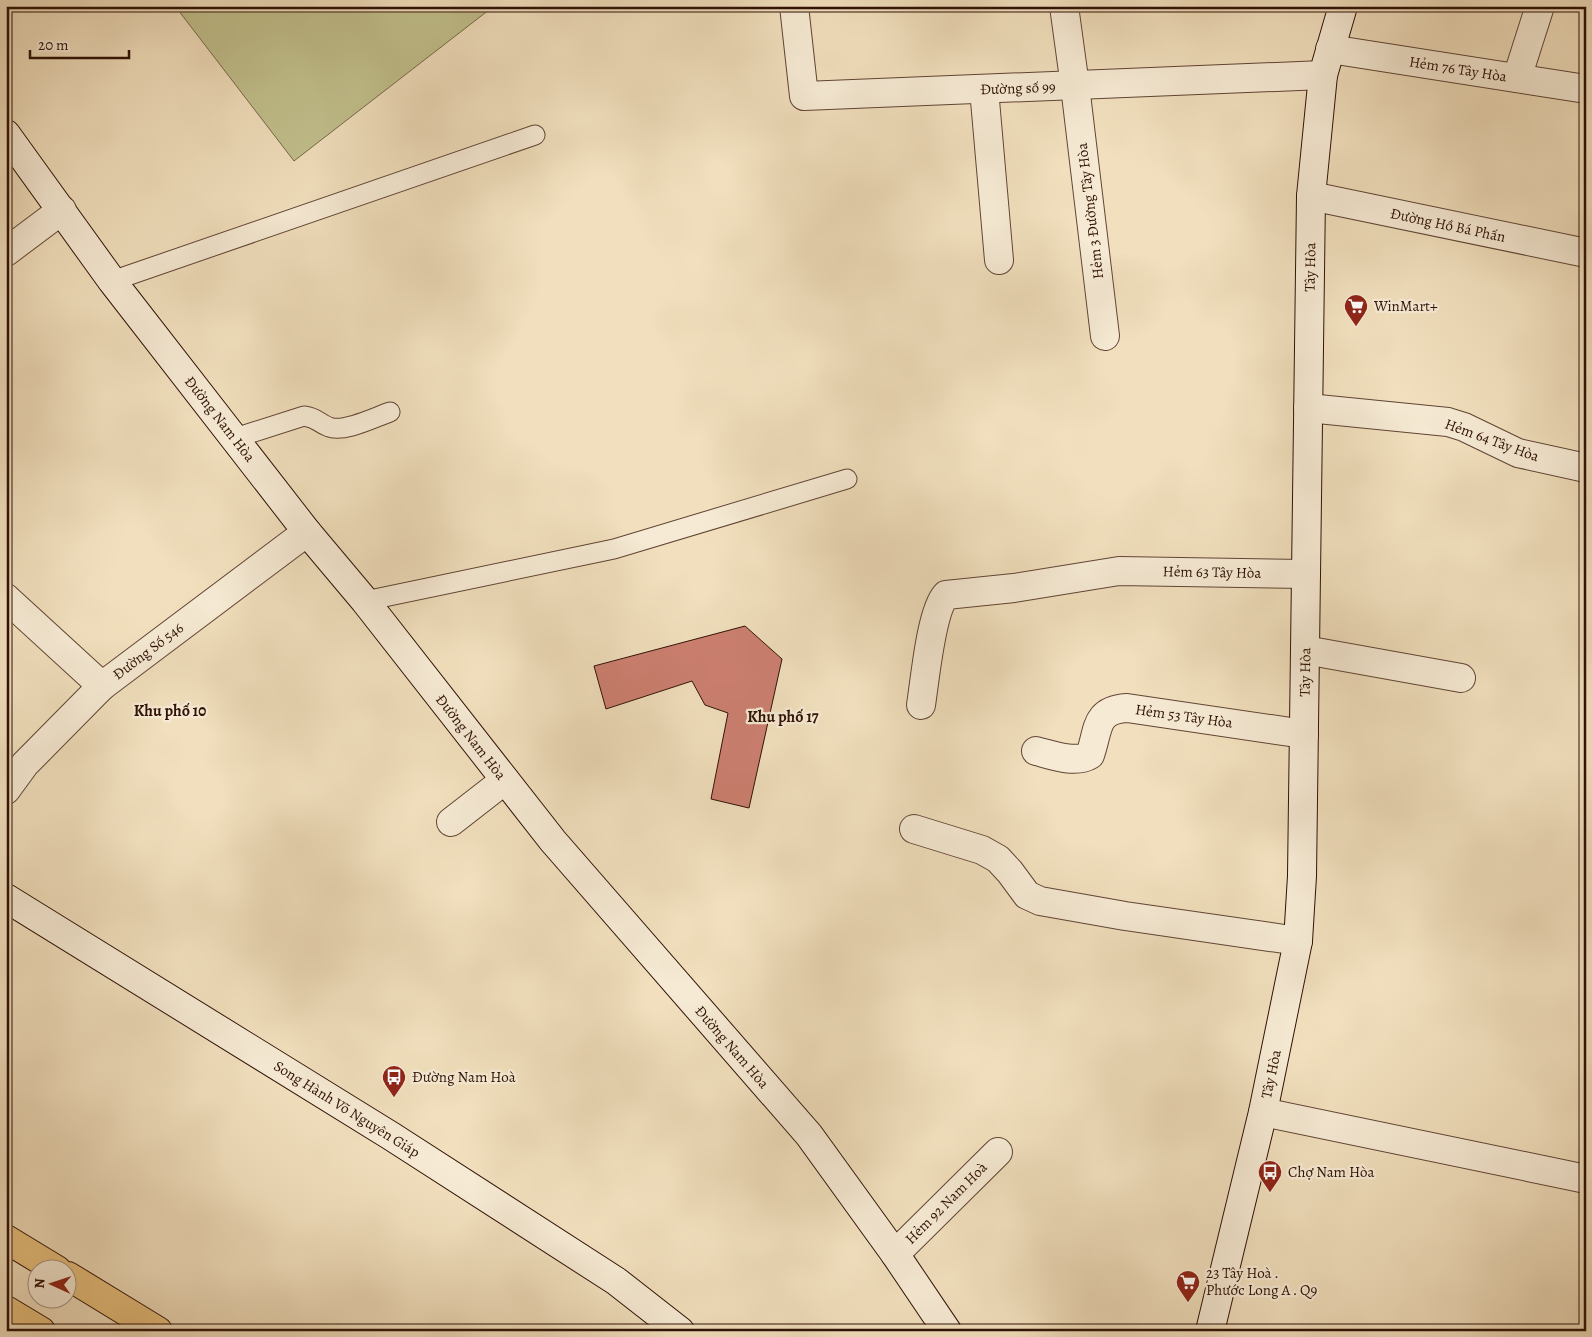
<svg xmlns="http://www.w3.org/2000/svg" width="1592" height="1337" font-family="Alegreya,serif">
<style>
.green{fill:#c1c08d;stroke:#78684a}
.building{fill:#cd8071;stroke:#2f1106}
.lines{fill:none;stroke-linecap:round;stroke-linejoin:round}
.lane-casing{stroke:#604434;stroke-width:21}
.street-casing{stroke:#604434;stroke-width:30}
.secondary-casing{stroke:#2f1106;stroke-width:30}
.highway-casing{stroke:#2f1106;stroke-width:30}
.lane{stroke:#f6ead4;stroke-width:19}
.street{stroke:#f6ead4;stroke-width:28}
.secondary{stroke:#f6ead4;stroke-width:28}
.highway{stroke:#e8c07e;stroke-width:28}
.labels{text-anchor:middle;stroke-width:4.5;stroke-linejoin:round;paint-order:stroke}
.street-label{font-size:15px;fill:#2f1106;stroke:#f6ead4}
.poi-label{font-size:15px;fill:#2f1106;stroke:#f6ead4;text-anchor:start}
.neighbourhood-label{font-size:16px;font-weight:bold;fill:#2f1106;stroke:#f6ead4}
</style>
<rect width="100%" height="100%" fill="#f1dfbd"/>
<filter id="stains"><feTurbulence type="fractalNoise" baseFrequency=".004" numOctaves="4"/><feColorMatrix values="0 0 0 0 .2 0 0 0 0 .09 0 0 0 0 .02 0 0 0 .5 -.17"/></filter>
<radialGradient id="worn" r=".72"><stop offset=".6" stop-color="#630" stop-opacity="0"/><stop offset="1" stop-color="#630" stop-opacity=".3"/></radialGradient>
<polygon class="green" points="175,6 494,6 294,161"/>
<polygon class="building" points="745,626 782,659 749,808 711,799 728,713 705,705 692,681 606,709 594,666"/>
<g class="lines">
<g class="lane-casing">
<g id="lane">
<polyline points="112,281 535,135"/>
<path d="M 235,438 L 304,416 C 318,418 318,423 329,427 C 344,433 375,417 390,412"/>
<polyline points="365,601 614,549 847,479"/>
</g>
</g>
<g class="street-casing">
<g id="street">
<polyline points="794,6 804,96 1323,75"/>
<polyline points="1064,6 1075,86 1105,336"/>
<polyline points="1330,49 1586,89"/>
<polyline points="1517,78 1540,6"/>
<polyline points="984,89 999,260"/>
<polyline points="1311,196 1586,253"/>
<polyline points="6,252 62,210"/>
<polyline points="1308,408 1448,422 1464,427 1518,453 1586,468"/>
<polyline points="6,598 102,686"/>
<polyline points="1305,650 1461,678"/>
<path d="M 921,705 C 925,680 931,611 946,595 L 1014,588 L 1119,571 L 1306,574"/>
<path d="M 1036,751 C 1052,755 1075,764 1090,755 C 1099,730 1094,710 1127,708 L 1304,734"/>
<polyline points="6,790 25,764 102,686 307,532"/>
<polyline points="451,822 505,780"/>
<polyline points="914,829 982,850 998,859 1010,872 1027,895 1040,901 1125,916 1298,941"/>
<polyline points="1263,1112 1586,1179"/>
<polyline points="895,1254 998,1152"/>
</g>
</g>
<g class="secondary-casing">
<g id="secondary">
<polyline points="6,134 112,281 307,532 365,601 553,841 809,1135 895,1254 947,1331"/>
<polyline points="6,898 391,1136 616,1281 680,1331"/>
<polyline points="1210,1331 1263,1112 1298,941 1302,876 1311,196 1323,75 1343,6"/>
</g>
</g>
<g class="highway-casing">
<g id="highway">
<polyline points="6,1239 57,1270"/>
<polyline points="68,1276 158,1331"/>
<polyline points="6,1310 41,1331"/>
</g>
</g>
<use href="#lane" class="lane"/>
<use href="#street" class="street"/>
<use href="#secondary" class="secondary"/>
<use href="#highway" class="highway"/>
</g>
<defs>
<g id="supermarket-pin" transform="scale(1.25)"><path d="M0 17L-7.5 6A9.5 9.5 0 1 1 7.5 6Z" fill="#8f2418" stroke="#f6ead4"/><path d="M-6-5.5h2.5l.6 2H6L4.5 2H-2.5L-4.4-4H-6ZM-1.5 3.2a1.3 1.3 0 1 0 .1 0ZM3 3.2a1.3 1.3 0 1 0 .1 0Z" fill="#fff"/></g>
<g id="bus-pin" transform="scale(1.25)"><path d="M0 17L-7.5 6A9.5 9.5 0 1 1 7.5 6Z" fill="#8f2418" stroke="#f6ead4"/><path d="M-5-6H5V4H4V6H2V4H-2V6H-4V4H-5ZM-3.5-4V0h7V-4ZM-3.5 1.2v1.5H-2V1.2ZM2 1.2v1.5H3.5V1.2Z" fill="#fff"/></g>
</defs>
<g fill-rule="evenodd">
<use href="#supermarket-pin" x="1356" y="306"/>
<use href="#bus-pin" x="394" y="1077"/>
<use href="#bus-pin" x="1270" y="1172"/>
<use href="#supermarket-pin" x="1188" y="1282"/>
</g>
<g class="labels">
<g class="street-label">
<text transform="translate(1458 69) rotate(9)" y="5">Hẻm 76 Tây Hòa</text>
<text transform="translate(1018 88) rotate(-2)" y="5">Đường số 99</text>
<text transform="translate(1090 211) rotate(-97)" y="5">Hẻm 3 Đường Tây Hòa</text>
<text transform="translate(1448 225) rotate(12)" y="5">Đường Hồ Bá Phấn</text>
<text transform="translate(1310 267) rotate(-89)" y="5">Tây Hòa</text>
<text transform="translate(220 419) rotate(52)" y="5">Đường Nam Hòa</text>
<text transform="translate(1492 440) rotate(20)" y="5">Hẻm 64 Tây Hòa</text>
<text transform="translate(1212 572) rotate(1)" y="5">Hẻm 63 Tây Hòa</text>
<text transform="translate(148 651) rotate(-37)" y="5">Đường Số 546</text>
<text transform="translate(1305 672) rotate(-89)" y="5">Tây Hòa</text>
<text transform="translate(1184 716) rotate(8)" y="5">Hẻm 53 Tây Hòa</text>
<text transform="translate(471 737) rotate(52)" y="5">Đường Nam Hòa</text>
<text transform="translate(732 1047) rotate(49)" y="5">Đường Nam Hòa</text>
<text transform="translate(1271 1074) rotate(-78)" y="5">Tây Hòa</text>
<text transform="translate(347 1109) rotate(32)" y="5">Song Hành Võ Nguyên Giáp</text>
<text transform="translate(946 1203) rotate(-45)" y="5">Hẻm 92 Nam Hoà</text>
</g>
<g class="poi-label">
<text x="1374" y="311">WinMart+</text>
<text x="412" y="1082">Đường Nam Hoà</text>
<text x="1288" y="1177">Chợ Nam Hòa</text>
<text x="1206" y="1278">23 Tây Hoà .<tspan x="1206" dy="17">Phước Long A . Q9</tspan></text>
</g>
<g class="neighbourhood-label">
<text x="170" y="716">Khu phố 10</text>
<text x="783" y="722">Khu phố 17</text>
</g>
</g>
<rect width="1592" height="1337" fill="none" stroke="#f1dfbd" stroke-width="25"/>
<rect x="8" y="8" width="1577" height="1322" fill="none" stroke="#2f1106" stroke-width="2.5"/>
<rect x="12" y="12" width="1567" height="1312" fill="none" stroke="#2f1106"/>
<g transform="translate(52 1284) rotate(273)"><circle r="24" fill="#f6ead4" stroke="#a69382"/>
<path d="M0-4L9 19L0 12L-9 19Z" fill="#8f2418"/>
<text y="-8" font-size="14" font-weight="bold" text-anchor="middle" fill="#2f1106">N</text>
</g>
<path d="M30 50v8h99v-8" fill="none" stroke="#2f1106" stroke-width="2.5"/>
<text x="38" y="50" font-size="15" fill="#2f1106" stroke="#f6ead4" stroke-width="4" paint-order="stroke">20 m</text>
<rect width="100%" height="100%" filter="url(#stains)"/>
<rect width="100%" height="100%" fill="url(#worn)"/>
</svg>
